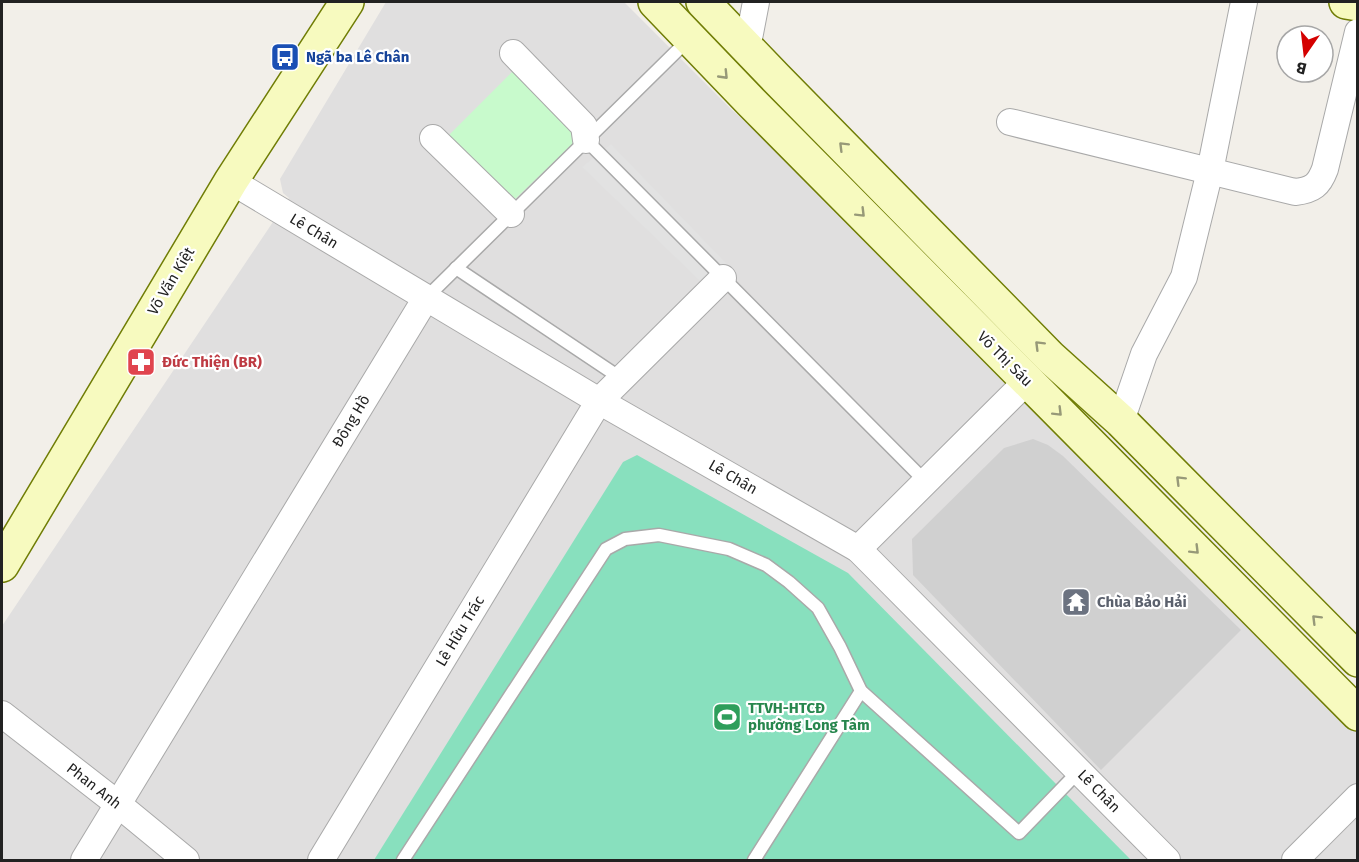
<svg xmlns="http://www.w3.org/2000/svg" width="1359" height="862" font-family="'Fira Sans',sans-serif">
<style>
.residential{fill:#e0dfdf}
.religious{fill:#d0d0d0}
.park{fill:#c8facc}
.pitch{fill:#88e0be}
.parking{fill:#e2e2e2}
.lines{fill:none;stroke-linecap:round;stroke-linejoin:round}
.lane-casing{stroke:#a9a9a9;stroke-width:15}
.street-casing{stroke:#a9a9a9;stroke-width:28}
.secondary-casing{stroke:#707d05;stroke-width:36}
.lane{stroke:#fff;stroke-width:12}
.street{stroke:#fff;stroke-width:26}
.secondary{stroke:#f7fabf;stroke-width:33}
.oneway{stroke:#979978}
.labels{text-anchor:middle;stroke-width:4.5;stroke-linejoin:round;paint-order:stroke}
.transit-label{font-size:15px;font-weight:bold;fill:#164399;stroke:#fff;text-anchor:start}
.street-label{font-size:15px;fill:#222;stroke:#fff}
.health-label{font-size:15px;font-weight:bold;fill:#be3a42;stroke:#fff;text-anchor:start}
.worship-label{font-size:15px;font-weight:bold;fill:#5b616d;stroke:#fff;text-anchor:start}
.leisure-label{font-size:15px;font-weight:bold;fill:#27864d;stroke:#fff;text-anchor:start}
</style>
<rect width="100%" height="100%" fill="#f2efe9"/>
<polygon class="residential" points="386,2 624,2 731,109 1035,385 1357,721 1357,860 2,860 2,626 289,198 283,193 280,179"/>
<polygon class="religious" points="1033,439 1048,445 1063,456 1241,630 1101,770 913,575 912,539 1004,448"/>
<polygon class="park" points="515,69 581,136 513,201 446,138"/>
<polygon class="pitch" points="637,455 848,573 1131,860 374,860 623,462"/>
<polygon class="parking" points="611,144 727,264 703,284 582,167"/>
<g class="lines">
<g class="lane-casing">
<g id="lane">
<polyline points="586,140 926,482"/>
<polyline points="456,268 622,379"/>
<polyline points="426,298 688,40"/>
<polyline points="403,860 606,549 625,539 659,535 729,549 766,565 789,582 818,608 840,647 861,691 1019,833 1079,771"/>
<polyline points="754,860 861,691"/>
</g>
</g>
<g class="street-casing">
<g id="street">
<polyline points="747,49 756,2"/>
<polyline points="513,53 584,126 586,140"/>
<path d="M 1010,122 L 1295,192 C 1313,190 1319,185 1325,169 L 1358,32"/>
<polyline points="433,138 511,214"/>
<polyline points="231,181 599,401 858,549 1167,860"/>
<polyline points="1121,421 1144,354 1184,277 1210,171 1244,2"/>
<polyline points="858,549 1027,381"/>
<polyline points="2,714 119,805 186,860"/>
<polyline points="84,860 426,298"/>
<polyline points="321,860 599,401 723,278"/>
<polyline points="1295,860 1358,797"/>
</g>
</g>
<g class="secondary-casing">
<g id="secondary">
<polyline points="655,2 751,102 1358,714"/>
<polyline points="703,2 776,78 1050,357 1121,421 1358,660"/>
<polyline points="1346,2 1358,4"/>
<polyline points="2,565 231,181 347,2"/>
</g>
</g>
<use href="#lane" class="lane"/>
<use href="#street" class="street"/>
<use href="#secondary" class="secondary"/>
</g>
<defs><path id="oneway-chevron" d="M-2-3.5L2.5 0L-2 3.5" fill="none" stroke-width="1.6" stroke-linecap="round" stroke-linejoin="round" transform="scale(1.5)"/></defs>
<g class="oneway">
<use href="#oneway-chevron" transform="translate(724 75) rotate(46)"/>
<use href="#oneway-chevron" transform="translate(843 146) rotate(-135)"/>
<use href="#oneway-chevron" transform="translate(861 213) rotate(45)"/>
<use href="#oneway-chevron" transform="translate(1039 345) rotate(-135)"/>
<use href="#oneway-chevron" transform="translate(1058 412) rotate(45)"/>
<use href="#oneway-chevron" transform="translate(1180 480) rotate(-135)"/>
<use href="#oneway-chevron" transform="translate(1195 550) rotate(45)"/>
<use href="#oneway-chevron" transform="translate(1316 619) rotate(-135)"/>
</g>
<defs>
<g id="bus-square" transform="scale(1.5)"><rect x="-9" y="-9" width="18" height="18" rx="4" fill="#1a4fb4" stroke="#fff"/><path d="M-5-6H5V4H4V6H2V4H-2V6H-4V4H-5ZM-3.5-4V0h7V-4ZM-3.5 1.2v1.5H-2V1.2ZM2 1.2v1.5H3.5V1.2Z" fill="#fff"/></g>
<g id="pharmacy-square" transform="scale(1.5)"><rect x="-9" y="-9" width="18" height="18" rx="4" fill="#e0444e" stroke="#fff"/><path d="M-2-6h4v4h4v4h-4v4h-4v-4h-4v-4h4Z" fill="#fff"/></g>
<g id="temple-square" transform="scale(1.5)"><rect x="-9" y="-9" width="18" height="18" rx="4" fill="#6b7280" stroke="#fff"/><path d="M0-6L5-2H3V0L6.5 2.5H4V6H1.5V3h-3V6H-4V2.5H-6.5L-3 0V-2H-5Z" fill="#fff"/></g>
<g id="stadium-square" transform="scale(1.5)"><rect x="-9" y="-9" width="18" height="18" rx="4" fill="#2e9e5b" stroke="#fff"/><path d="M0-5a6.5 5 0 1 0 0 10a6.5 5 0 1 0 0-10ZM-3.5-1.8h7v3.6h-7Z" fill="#fff"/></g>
</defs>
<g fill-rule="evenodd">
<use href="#bus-square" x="285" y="57"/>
<use href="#pharmacy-square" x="141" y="362"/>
<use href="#temple-square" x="1076" y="602"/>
<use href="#stadium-square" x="727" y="717"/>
</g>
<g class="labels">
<g class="transit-label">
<text x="306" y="62">Ngã ba Lê Chân</text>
</g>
<g class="street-label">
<text transform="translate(314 231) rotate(31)" y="5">Lê Chân</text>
<text transform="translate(171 281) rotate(-59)" y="5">Võ Văn Kiệt</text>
<text transform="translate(1005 359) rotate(45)" y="5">Võ Thị Sáu</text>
<text transform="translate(351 421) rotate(-59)" y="5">Đông Hồ</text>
<text transform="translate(733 477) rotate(30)" y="5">Lê Chân</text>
<text transform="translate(460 631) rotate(-59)" y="5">Lê Hữu Trác</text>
<text transform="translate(94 786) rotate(38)" y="5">Phan Anh</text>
<text transform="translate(1099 791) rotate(45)" y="5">Lê Chân</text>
</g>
<g class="health-label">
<text x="162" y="367">Đức Thiện (BR)</text>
</g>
<g class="worship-label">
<text x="1097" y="607">Chùa Bảo Hải</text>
</g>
<g class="leisure-label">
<text x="748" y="713">TTVH-HTCĐ<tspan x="748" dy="17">phường Long Tâm</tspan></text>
</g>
</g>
<rect width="1359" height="862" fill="none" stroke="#222222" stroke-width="6"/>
<g transform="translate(1305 54) rotate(194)"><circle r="28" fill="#ffffff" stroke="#a7a7a7" stroke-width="1.5"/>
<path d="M0-4.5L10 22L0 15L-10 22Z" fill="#d40000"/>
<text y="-9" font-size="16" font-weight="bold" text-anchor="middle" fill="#222222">B</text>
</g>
</svg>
